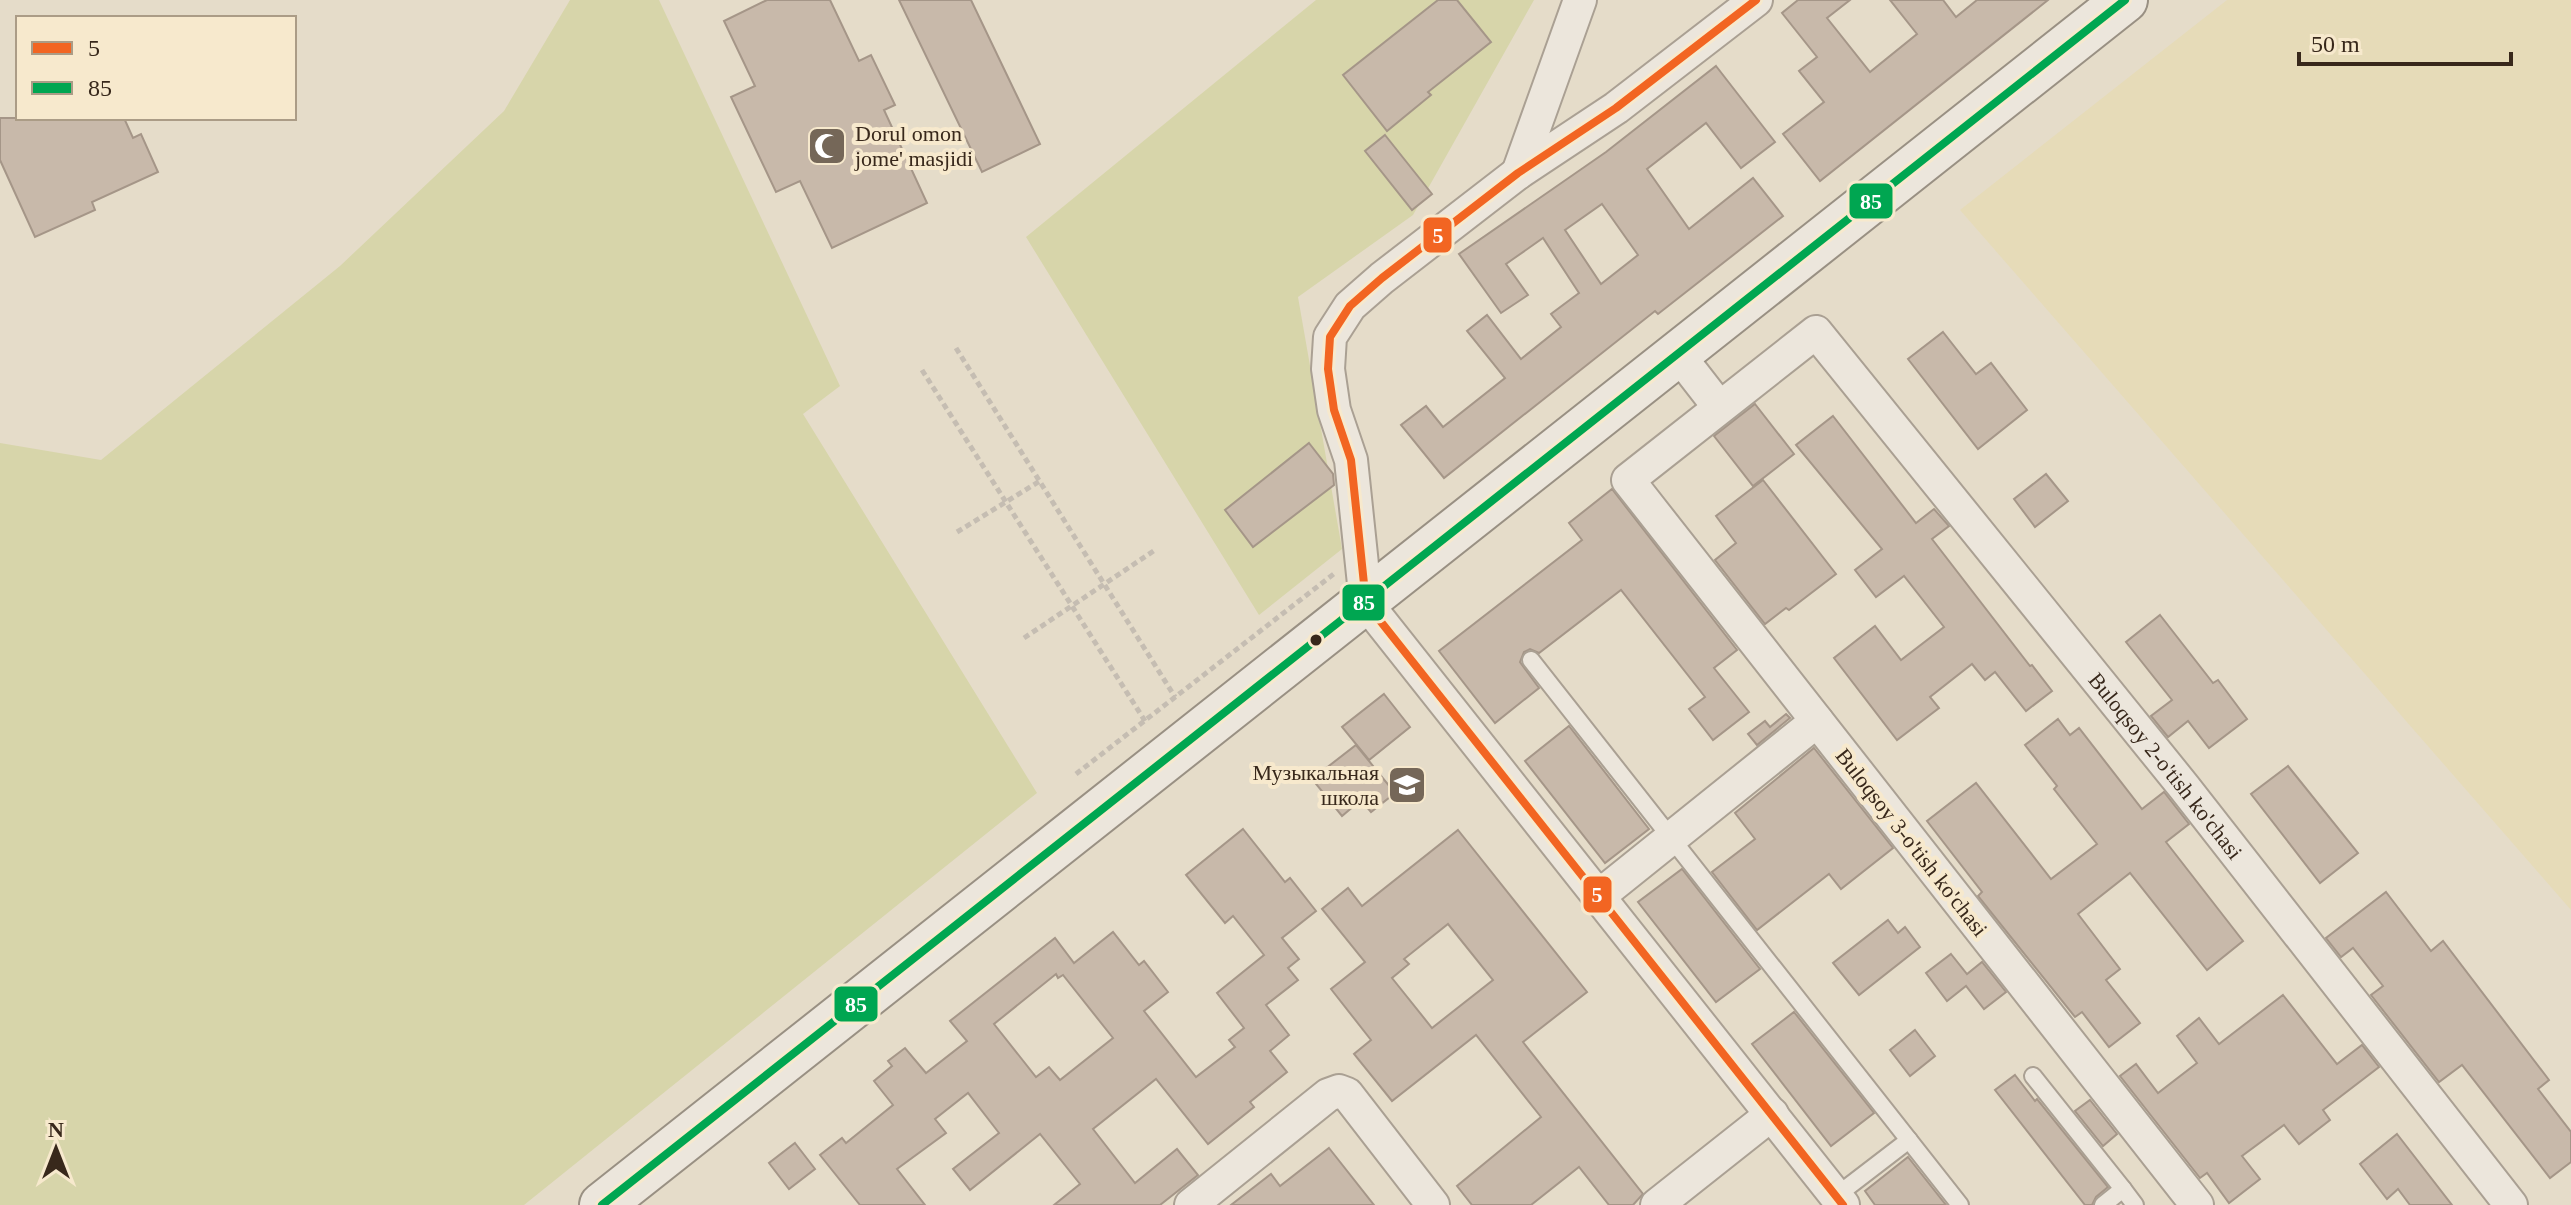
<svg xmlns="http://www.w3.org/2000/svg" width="2571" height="1205" font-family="Georgia,serif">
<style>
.farmland{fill:#e6dbb8}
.green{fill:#d7d5aa}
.building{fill:#c8b9aa;stroke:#a59688;stroke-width:2;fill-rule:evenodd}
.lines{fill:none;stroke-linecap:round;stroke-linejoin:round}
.lane-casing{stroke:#aaa093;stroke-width:20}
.street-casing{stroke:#aaa093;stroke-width:36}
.secondary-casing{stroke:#999083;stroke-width:48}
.path{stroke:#c5bdb2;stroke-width:5;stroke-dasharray:6 4;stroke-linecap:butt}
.lane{stroke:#ece6dc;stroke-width:16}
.street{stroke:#ece6dc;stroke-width:32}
.secondary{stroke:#ece6dc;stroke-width:44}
.bus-1-casing{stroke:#f7e9cd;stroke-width:14}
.bus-2-casing{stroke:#f7e9cd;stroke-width:14}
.bus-1{stroke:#f26522;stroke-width:8}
.bus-2{stroke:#00a651;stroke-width:8}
.bus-dot{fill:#38281b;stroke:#f7e9cd;stroke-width:3}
.labels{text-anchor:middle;stroke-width:8;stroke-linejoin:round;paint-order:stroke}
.poi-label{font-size:22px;fill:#38281b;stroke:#f7e9cd;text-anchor:start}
.street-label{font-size:22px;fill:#38281b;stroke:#f7e9cd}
.line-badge{stroke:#f7e9cd;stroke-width:3}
.badge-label{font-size:22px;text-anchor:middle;font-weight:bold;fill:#fff}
</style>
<rect width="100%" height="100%" fill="#e5dcc9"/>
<polygon class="farmland" points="2227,0 2571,0 2571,910 1960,210"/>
<g class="green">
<polygon points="570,0 659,0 840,386 803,414 1037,793 524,1205 0,1205 0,443 101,460 340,266 504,111"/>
<polygon points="1316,0 1534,0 1413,215 1298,297 1342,549 1259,615 1026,237"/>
</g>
<g class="building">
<polygon points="767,0 830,0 859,61 871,55 895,105 884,110 927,203 832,248 800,181 776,192 731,97 755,86 724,21"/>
<polygon points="899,0 971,0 1040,144 982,172"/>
<polygon points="1438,0 1457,0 1491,42 1428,92 1431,95 1387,131 1343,75"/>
<polygon points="1798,0 1850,0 1827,18 1870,72 1917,34 1890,0 1943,0 1956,17 1977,0 2048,0 1820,181 1783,134 1824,102 1799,71 1817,57 1782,13"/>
<path d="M 1716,66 L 1775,142 L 1741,168 L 1706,123 L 1647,169 L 1689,229 L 1753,178 L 1783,216 L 1658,314 L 1655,311 L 1444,478 L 1401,425 L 1426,406 L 1443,427 L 1505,378 L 1467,331 L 1487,315 L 1521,359 L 1561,327 L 1551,314 L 1579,293 L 1543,238 L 1506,264 L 1528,295 L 1501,313 L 1459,254 L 1606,152 ZM 1602,204 L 1638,255 L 1601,284 L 1565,230 Z"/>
<polygon points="0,118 124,118 133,138 141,134 158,172 92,202 95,210 35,237 0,160"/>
<polygon points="1385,135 1432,194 1412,210 1365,151"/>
<polygon points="1943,332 1976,374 1991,363 2027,410 1978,449 1908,359"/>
<polygon points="1755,404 1794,454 1753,486 1714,436"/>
<polygon points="1833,416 1916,523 1934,509 1949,526 1932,539 2030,666 2032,665 2052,691 2026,711 1995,672 1985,680 1972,664 1930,697 1939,708 1897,740 1834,658 1875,626 1901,660 1944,627 1904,576 1876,597 1855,570 1882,549 1796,445"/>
<polygon points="1309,443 1333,474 1334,485 1253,547 1225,510"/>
<polygon points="2046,474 2068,501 2035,527 2014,499"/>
<polygon points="1763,480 1836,574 1789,610 1786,608 1765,624 1715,560 1736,543 1716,516"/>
<polygon points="1612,489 1737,650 1714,668 1749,712 1713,740 1689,709 1705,697 1621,590 1539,653 1530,649 1524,652 1520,662 1539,688 1495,723 1439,651 1582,540 1569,523"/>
<polygon points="2160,615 2213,683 2218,680 2247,719 2209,748 2188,721 2168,737 2151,716 2172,700 2126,642"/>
<polygon points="1384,694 1410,727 1369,760 1342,727"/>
<polygon points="1786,714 1790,718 1757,745 1748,734 1765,721 1770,727"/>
<polygon points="2058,719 2070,735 2079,728 2142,809 2164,792 2189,824 2166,842 2243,941 2207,970 2130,873 2078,914 2120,969 2106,980 2140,1023 2109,1047 2082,1012 2075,1017 1978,896 1982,892 1927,821 1976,783 2051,879 2097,844 2054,789 2057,786 2025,745"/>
<polygon points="1569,726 1649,829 1605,863 1525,761"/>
<polygon points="1356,745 1395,793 1371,812 1361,800 1342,816 1312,779"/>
<polygon points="1814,748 1893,848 1841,889 1829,874 1757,930 1712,872 1755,839 1735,813"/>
<polygon points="2288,766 2358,853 2320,883 2251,794"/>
<path d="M 1243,829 L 1285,882 L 1290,878 L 1316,911 L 1282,938 L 1299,959 L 1288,968 L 1298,980 L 1266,1005 L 1289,1035 L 1270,1051 L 1287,1072 L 1250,1102 L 1254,1107 L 1208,1144 L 1156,1079 L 1093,1129 L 1135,1183 L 1177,1149 L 1198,1175 L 1160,1205 L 1054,1205 L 1080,1184 L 1040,1134 L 970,1190 L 953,1169 L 999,1133 L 968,1093 L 935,1119 L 946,1133 L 897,1169 L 925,1205 L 860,1205 L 820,1155 L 842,1138 L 846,1143 L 893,1105 L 874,1081 L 892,1066 L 888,1061 L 905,1048 L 926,1073 L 967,1041 L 950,1021 L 1055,938 L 1074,963 L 1113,932 L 1139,965 L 1144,961 L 1168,992 L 1144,1011 L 1196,1077 L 1235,1047 L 1229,1040 L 1244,1028 L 1217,993 L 1264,955 L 1233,916 L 1225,923 L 1186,875 ZM 1056,974 L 1058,978 L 1063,975 L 1113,1038 L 1060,1080 L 1049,1067 L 1036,1077 L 994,1024 Z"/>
<path d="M 1458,830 L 1587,992 L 1523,1042 L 1643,1194 L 1633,1205 L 1609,1205 L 1579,1167 L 1531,1205 L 1472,1205 L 1457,1186 L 1541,1117 L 1476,1035 L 1392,1101 L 1354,1054 L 1371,1040 L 1331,989 L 1365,962 L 1322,909 L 1348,888 L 1362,906 ZM 1448,924 L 1493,980 L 1432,1028 L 1392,978 L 1409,964 L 1404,959 Z"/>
<polygon points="1682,869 1760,969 1716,1002 1638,902"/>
<polygon points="2386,892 2431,951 2443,941 2549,1080 2538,1089 2571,1132 2571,1162 2550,1178 2462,1065 2439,1082 2371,995 2383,986 2353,948 2341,957 2326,938"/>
<polygon points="1888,920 1898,933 1905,927 1920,947 1859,995 1833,963"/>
<polygon points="1951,954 1967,974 1982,962 2006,992 1984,1009 1966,986 1947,1001 1926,973"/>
<polygon points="2283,995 2337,1064 2362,1045 2379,1067 2323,1110 2330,1120 2299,1144 2284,1125 2242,1156 2260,1179 2229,1203 2207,1173 2200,1178 2120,1076 2136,1064 2158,1093 2197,1063 2177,1036 2199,1018 2219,1044"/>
<polygon points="1794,1012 1874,1113 1831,1146 1752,1044"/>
<polygon points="1915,1030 1935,1056 1910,1076 1890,1050"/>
<polygon points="2015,1075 2035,1101 2037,1099 2108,1187 2096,1197 2092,1205 2085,1205 1995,1090"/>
<polygon points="2090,1100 2117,1134 2103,1146 2075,1111"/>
<polygon points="2397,1134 2452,1205 2410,1205 2398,1189 2387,1199 2360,1164"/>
<polygon points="795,1143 815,1169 789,1189 769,1163"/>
<polygon points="1329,1148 1374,1205 1231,1205 1271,1174 1280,1186"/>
<polygon points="1908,1157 1946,1205 1875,1205 1865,1191"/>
</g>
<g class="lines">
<g class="lane-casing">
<g id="lane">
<polyline points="1531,660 1960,1205"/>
<polyline points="2033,1076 2123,1189"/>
<polyline points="1836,1196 1909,1140"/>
<polyline points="2103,1205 2123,1189 2135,1205"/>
</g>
</g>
<g class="street-casing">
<g id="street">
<polyline points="1756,0 1616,108 1518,173 1382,278 1350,306 1330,337 1328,369 1334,410 1351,460 1366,603 1843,1205"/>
<polyline points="1518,173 1580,0"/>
<polyline points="1677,353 1719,407"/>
<polyline points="1599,896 1817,721"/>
<polyline points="1191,1205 1328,1095 1339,1091 1347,1094 1433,1205"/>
<polyline points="1657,1205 1772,1114"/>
<path id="s1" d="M 2197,1205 L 1628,480 L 1816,332 L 2184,787 L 2511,1205"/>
</g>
</g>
<g class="secondary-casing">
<polyline id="secondary" points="602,1205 2125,0"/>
</g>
<g class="path">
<polyline points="956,348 1175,697"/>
<polyline points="922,370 1145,721"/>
<polyline points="957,532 1040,481"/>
<polyline points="1024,638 1155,550"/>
<polyline points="1076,774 1335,573"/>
</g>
<use href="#lane" class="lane"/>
<use href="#street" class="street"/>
<use href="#secondary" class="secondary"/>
<g class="bus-1-casing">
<polyline id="bus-1" points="1756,0 1616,108 1518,173 1382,278 1350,306 1330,337 1328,369 1334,410 1351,460 1366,603 1843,1205"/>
</g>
<g class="bus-2-casing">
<polyline id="bus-2" points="602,1205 2125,0"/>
</g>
<use href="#bus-1" class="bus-1"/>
<use href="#bus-2" class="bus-2"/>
</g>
<defs>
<g id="mosque-square" transform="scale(2)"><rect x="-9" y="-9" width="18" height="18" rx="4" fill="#756758" stroke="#f7e9cd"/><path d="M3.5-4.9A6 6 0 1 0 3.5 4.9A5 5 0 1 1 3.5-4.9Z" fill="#fff"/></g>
<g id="school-square" transform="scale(2)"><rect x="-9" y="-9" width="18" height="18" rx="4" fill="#756758" stroke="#f7e9cd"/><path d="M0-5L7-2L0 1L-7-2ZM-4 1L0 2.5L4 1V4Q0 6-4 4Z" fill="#fff"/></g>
</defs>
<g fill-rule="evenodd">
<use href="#mosque-square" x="827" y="146"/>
<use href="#school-square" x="1407" y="785"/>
</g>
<circle class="bus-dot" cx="1316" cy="640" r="7"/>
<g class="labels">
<g class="poi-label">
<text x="855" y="141">Dorul omon<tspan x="855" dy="25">jome' masjidi</tspan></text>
<text x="1379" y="780" text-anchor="end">Музыкальная<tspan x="1379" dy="25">школа</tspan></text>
</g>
<g class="street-label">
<text dy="8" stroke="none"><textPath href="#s1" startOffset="1718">Buloqsoy 2-o'tish ko'chasi</textPath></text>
<text transform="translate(1912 842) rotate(52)" y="8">Buloqsoy 3-o'tish ko'chasi</text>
</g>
</g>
<g class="line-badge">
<rect x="1848" y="182" width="46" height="38" rx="8" fill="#00a651"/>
<rect x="1422" y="216" width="31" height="38" rx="8" fill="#f26522"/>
<rect x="1341" y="583" width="45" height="39" rx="8" fill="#00a651"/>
<rect x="1582" y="875" width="31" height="39" rx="8" fill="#f26522"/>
<rect x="833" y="985" width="46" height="38" rx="8" fill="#00a651"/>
</g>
<g class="badge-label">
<text x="1871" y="209">85</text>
<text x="1438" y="243">5</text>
<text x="1364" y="610">85</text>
<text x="1597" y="902">5</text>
<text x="856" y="1012">85</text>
</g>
<rect x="16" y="16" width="280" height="104" fill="#f7e9cd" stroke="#ab9c86" stroke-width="2"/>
<rect x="32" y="42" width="40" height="12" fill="#f26522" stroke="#ab9c86" stroke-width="2"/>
<text x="88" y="56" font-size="24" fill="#38281b">5</text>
<rect x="32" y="82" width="40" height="12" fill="#00a651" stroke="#ab9c86" stroke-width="2"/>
<text x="88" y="96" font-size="24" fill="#38281b">85</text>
<g transform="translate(56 1149)" stroke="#f7e9cd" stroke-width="6" paint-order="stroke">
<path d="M0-6L14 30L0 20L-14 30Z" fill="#38281b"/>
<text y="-12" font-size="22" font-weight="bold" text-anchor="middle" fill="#38281b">N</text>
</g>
<path d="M2299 52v12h212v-12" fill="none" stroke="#38281b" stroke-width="4"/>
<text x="2311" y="52" font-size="24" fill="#38281b" stroke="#f7e9cd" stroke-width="6" paint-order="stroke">50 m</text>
</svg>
